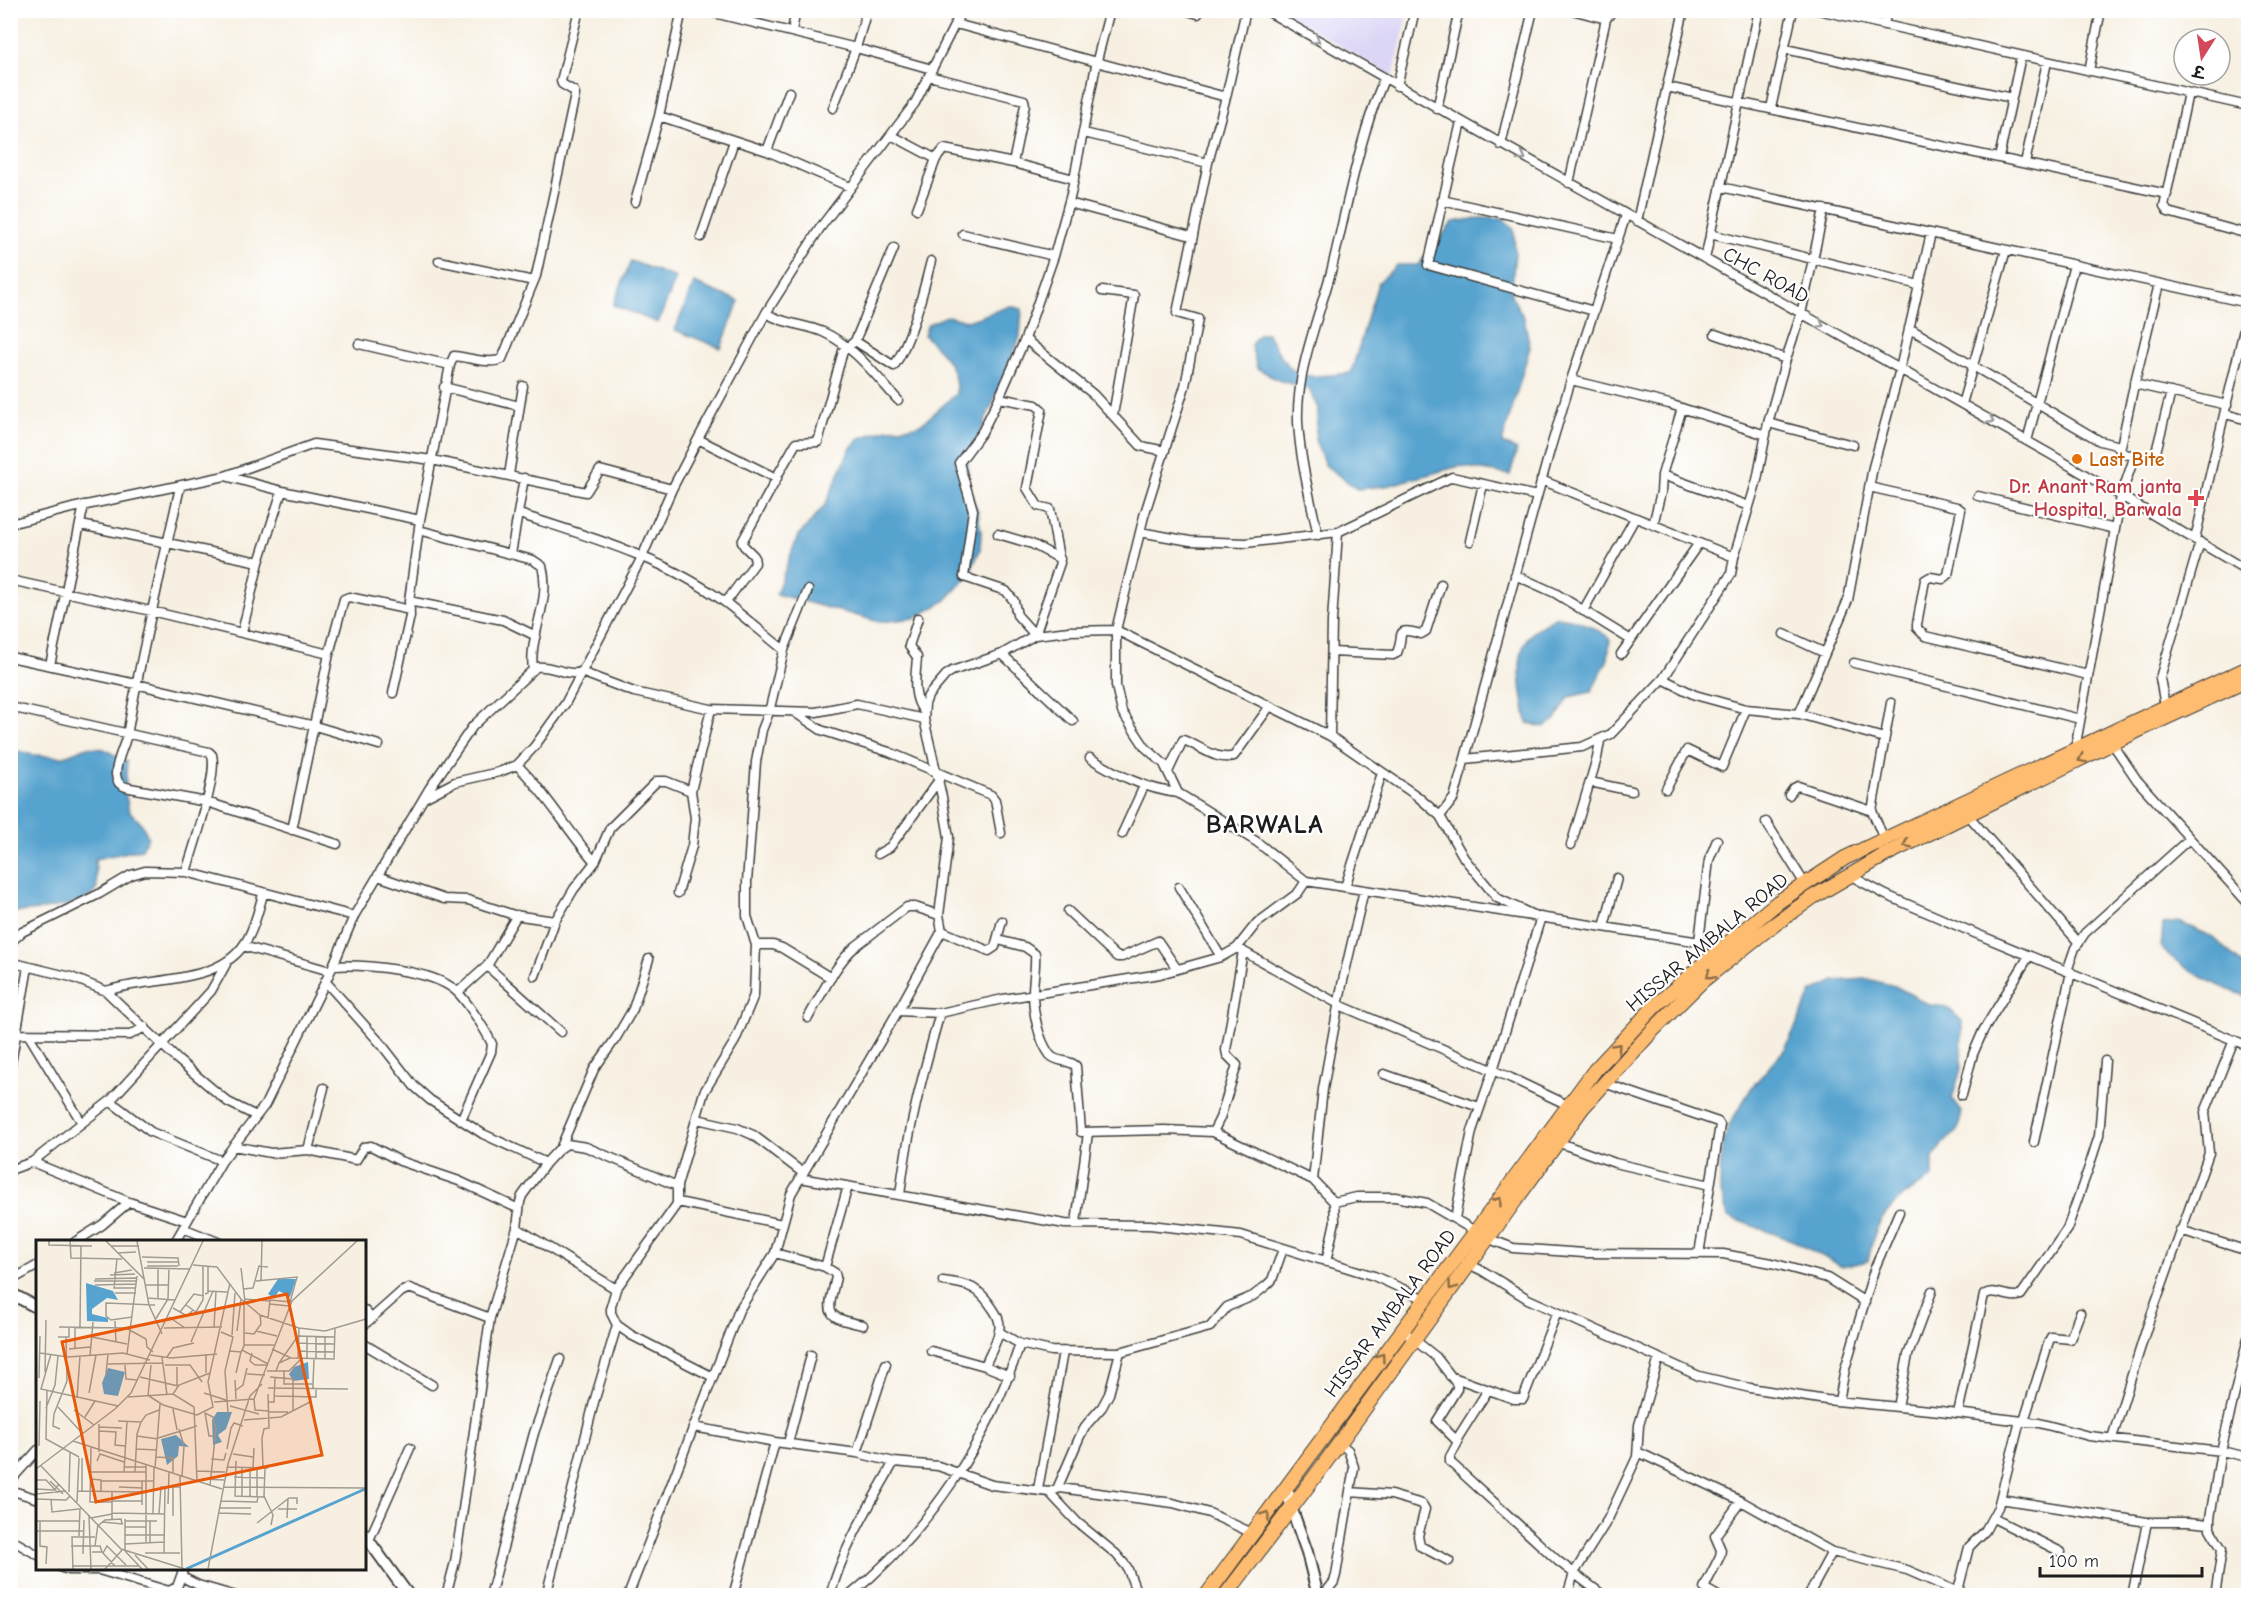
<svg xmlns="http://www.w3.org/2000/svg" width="2259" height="1606" font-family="'Comic Neue','Playpen Sans Deva',sans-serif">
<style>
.built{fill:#dcd5f6}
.water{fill:#57a3cf;stroke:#3a6076;stroke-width:1.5}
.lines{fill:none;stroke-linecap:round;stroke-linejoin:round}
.minor-casing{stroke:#3d3c3a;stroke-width:11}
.tertiary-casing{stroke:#3d3c3a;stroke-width:14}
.primary-casing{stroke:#3d3c3a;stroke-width:16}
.minor{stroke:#fff;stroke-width:8}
.tertiary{stroke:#fff;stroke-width:10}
.primary{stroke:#fdbc6f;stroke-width:14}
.oneway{stroke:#999}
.oneway2{stroke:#8c6c46}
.food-dot{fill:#e8710a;stroke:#fff;stroke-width:2}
.health-dot{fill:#e0444e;stroke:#fff;stroke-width:2}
.labels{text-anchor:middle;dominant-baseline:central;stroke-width:4.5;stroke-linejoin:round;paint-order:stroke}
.street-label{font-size:20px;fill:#1c1c1c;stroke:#fff}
.food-label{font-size:20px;font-weight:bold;fill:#c56008;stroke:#fff;text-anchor:start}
.health-label{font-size:20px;font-weight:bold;fill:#be3a42;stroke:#fff;text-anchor:end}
.district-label{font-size:26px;font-weight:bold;letter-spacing:1.5px;fill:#1c1c1c;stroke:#fff}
.inset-river{fill:none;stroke:#57a3cf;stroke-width:3}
.inset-road{fill:none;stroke:#9f9b93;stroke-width:1.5}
.view{fill:#e8590c;fill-opacity:0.15;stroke:#e8590c;stroke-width:3}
.inset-edge{fill:none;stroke:#1c1c1c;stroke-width:3}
</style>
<rect width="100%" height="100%" fill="#fff"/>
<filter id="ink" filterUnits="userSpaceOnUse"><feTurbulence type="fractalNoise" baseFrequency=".0167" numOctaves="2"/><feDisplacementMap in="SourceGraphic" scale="12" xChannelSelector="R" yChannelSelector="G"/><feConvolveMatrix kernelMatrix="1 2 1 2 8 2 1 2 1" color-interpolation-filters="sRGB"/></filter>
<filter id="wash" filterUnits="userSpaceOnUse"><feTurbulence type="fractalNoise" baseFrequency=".008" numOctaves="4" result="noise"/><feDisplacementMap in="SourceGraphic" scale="24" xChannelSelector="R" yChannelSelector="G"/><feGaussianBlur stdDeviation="1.35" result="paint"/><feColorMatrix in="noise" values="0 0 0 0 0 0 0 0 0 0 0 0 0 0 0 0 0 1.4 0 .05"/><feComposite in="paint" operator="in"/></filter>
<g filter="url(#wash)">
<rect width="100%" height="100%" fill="#f7f0e2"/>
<path class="built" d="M1282,11H1409L1393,77Z"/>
<path class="water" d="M1480,218L1504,219L1514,230L1515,254L1511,295L1524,318L1530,347L1502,443L1517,450L1510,475L1460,466L1386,486L1357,489L1325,465L1315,440L1318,409L1309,389L1278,380L1257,368L1251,345L1259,334L1267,333C1275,345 1285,368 1299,374C1311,379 1338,374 1351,373L1378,283L1397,265H1418L1453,222Z
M631,261L676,278L658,323L613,305Z
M694,283L739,301L721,348L675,330Z
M1010,306L1022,309L1020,337L968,462V486L978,512L981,533L980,550L969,575L945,601L915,618L880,622L776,594L797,538L825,505L850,449L860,438L888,429L916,426L924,422L956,394C957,364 943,355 924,335L928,324L947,316L968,321Z
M1556,617C1580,619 1590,625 1610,638L1608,659L1591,692L1569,697L1556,719L1544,727L1527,723C1523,698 1511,652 1532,633C1539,627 1548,622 1556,617Z
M87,747L104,749L127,762L125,792L129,811L142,824L148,837L142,849L95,859L97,888C95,891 93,894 91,896C80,905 25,913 11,912L10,749L34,755L62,757Z
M2179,922L2213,937L2248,970V997C2216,986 2186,972 2161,948L2163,924Z
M1867,979L1895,986L1930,1005L1947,1007L1962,1021L1961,1069L1952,1099L1962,1112L1957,1132L1943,1143L1933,1158V1178C1911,1189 1892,1202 1879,1224C1873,1234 1871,1249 1868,1261L1842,1267L1794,1241L1728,1217L1720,1189L1721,1154L1728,1127L1752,1087L1785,1049L1812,992L1835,981Z"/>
</g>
<g filter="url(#ink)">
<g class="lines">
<g class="minor-casing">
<path id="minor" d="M702,10L856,48L932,69
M1185,10L1198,14
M1246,10L1226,97L1208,163L1177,313L1198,319L1185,386L1144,516L1116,630V686L1122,712L1145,747L1164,764L1178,793L1257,842L1306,881L1726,946
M1265,10L2050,454L2248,571
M1572,10L1606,19L1613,10
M1818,10L2248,106
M956,24L1226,97
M1884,25L1887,10
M792,31L796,10
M1785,49L2012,98
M2089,71L2101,10
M929,76L1024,100L1025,105L1013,163
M1397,86L1415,10
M1667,87L2167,194
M2188,93L2164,206L2168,212L2248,234
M833,108L856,48L867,10
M1771,108L1793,10
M1437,109L1459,10
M659,116L767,151L850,187
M1461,122L1428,265L1594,311
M1084,133L1208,163
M891,135L936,159
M1501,145L1533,10
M767,151L789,92
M1999,158L2021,56
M2025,163L2047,62
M1569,183L1606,19
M1721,187L2248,303
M1442,200L1618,239
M635,202L659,116L682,10
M1069,203L1191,236
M917,209L936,159L944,149L1013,163L1074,179
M1637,221L1684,10
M963,234L1054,256
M1710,234L1919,285
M701,237L734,141
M1705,259L1759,10
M439,261L534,281
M1102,291L1134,295L1113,415
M766,313C783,324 804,324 823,332C854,346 875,375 898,400
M1909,328L2100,441L2116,445L2124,454L2152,458L2155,456L2171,392
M1715,334L1786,359
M1025,339L1093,394L1141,446L1165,451
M855,341L894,366C912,339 923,292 931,261
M359,344L450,365
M1571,380L1669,404L1766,435
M2134,384L2227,405
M444,387L519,406
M999,398L1036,405L1042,410L1027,488L1038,506L1050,509L1060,563L1035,635L1017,615L1014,601L1006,591L964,577L973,510L959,463L982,432L999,398L1025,339L1054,256L1071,194L1097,60L1110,10
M1962,404L2006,250
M2225,414L2248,420
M1768,423L1853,445
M698,439L776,478L796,443L818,442L843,351L855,341L894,248
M2027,441L2074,265
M2120,451L2132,394L2159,284
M509,475L523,386
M1662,475L1749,506
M225,476L282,491L420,520
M1541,480L1734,557
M180,487C162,568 142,648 128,730C126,744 116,759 116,774C117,784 121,786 130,788L207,802L337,844
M1869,487L1957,507L1961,510L1948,575L1943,579L1930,577L1925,580L1917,624V628L1925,636L2088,675
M1978,496L2115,529
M519,514C590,537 665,558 726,603C746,618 765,635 784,650
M10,524L72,508L225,476L314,444L432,460L586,492L600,470L672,489
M81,525L259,562
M1653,525L1661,492L1662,475L1682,408
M419,530L533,560L542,566C552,601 528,636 533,670
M1140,532L1190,541L1246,543L1338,532L1452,477L1537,496
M998,534L1032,544L1060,559
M1318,535C1310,498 1300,460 1298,422C1296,371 1318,320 1331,272C1347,207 1358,141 1384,79
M2195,539L2248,312
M1470,541L1483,484
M511,554L524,478
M1515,575L1555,593L1631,640
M10,580L151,611L329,654
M409,601L503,620L536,636
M726,602L755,563L754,556L744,546L742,542L777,478
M1583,611L1635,518
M918,618L909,646L917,657C916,675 911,696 924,712
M242,632L259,562L282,491
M1784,634L1825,653
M1332,652L1393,655L1397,653C1405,635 1393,626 1421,634L1426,631L1441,584
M1002,654L1073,721
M1621,654L1699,543
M10,657L136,684L315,726L379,745
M1854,663L2080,719
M50,665L84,505
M1663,679L1695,695L1746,709L1799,714L1884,738
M393,693L410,616L409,601L420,520L450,365L454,356C468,357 489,365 502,359L536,276L575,95L574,91L562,84L561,81L579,10
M2165,706L2160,678L2200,542
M10,707L209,752L212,755C218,776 193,849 186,872
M794,712L821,730L889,752L991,795L995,800L1001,833
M1799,714L1848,600L1873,467L1900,369L1931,233
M1330,736L1332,621L1338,532
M2112,743L2137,780L2248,903
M2075,749L2121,496L2135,455
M1090,758C1118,775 1145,789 1178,793
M1465,759L1582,747L1611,734L1663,679L1731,574L1734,557L1757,480L1768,423L1786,359L1801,314L1824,209
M517,765C547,794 567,830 595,862
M1168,772L1183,740C1199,745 1217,762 1234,756L1270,706
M1590,782L1632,791
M1666,789L1687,750L1722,767L1746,709
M1789,795L1794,788L1798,786L1872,811
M424,798L455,782L499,772L517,765L534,747L565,704L642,557L672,489L698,439L766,313L820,228L915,103L962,10
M1968,815L2079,943
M1440,816L1454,798L1550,450L1571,380L1626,215
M1766,822L1805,884
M292,830L329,654L344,599L349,597L410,610
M1122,834L1144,786
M1884,839L1872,811L1891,703
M1571,845L1597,758L1600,741
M878,854L890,847L939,780
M378,876L444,899L468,900L514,915L555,921
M1851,876L1886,895L1972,932L2248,1046
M1179,887L1221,957
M1345,887L1382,773
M678,893L692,846L695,818L691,791L711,709
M1068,911L1117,957H1122L1158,941L1177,969
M1604,927L1617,878
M942,931L989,951L995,947L1002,921
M998,940L1025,947L1035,954C1036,967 1033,980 1033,992C1033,1012 1038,1039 1050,1055C1057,1063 1069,1059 1076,1066L1081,1132L1164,1130L1213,1132L1313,1180
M1699,941L1709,860L1717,840
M10,943L22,932L99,894L131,875L145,871L186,872L354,916
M756,945H773L782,948L831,978
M243,946L330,971
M1237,948L1344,1007L1511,1078L1572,1107
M10,962L71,977L106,991L178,1060L228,1102L256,1116
M333,966C363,964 432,970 455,990C466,999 486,1031 492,1044L491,1052L461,1120
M487,966L561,1032
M2067,971L2075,948L2085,933L2189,839
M535,976L555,921L574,889L595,862L610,828L657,781H666L691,791
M325,981L382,1045L414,1086L430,1100L483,1134L546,1163
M106,991C152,976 223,986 248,938C255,925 259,909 263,894
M458,992L487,966L517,915
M898,1011L940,1013L1003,999L1160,974L1221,957L1237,948L1256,924L1298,893L1306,881
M808,1018C822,994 835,964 856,946L907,907H915L939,915
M18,1034L130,1035L145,1027
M28,1034L82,1123
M10,1069L28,967
M1384,1074L1479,1107
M1604,1083L1718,1122L1720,1125L1699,1254
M1962,1095L1973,1054L1983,1031L2029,956
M110,1101L151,1132L222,1161
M697,1119L737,1128L753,1135L803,1173
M1213,1132L1220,1118L1237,1065L1227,1055L1226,1050L1243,951
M1557,1142L1615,1163L1710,1185
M2034,1142L2071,972
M233,1146L271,1153L308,1150L356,1160L364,1147L371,1146L400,1161L459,1181L519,1209
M561,1147L594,1069L616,1038L633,1009L649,959
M308,1150L324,1088
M32,1162L129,1202L187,1221
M10,1170L32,1162L110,1101L211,991L226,964
M800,1178L1065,1224L1150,1225L1241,1235L1374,1276L1427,1300
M900,1195C907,1132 923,1073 940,1013
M678,1202L782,1224
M1334,1202L1357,1197H1395L1427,1203L1487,1238L1513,1248L1584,1253L1723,1254L1772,1263L1827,1278L1865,1302
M1455,1218L1472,1131L1493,1070L1541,917
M1076,1223L1088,1133
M183,1228L218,1242
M517,1228L616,1289
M2180,1230L2248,1251
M75,1242L102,1225L129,1202
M175,1242L222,1161L265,1105L333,966L354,916L429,789L473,726L536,667C551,664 567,677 581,672L634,692L711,709L816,712L857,704L924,719
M775,1253L825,1267L835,1273L836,1277C828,1313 822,1317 863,1325
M1326,1262L1335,1221L1334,1202L1313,1180L1323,1089L1342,985L1364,890
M1466,1263L1483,1271L1528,1299L1699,1376L1750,1388L1826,1400L1940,1411L2039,1423L2089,1436L2221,1451L2248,1457
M825,1267L848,1186
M10,1281L38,1265
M943,1281C969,1284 979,1287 993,1309C998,1316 1001,1323 999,1331C997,1343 989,1355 985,1366
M364,1310L372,1319
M364,1325L401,1292L409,1288L490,1318
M1402,1330L1436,1357L1457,1384V1389L1437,1421L1458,1442L1450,1457V1462L1558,1561L1604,1596
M999,1332L1020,1344L1051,1351L1120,1352L1210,1327L1227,1307L1253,1296L1267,1285L1272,1280L1283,1249
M364,1344L432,1385
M931,1351L985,1366L1010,1376
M1450,1376L1514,1399H1523L1557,1312
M713,1377L631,1335L617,1325L611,1313V1306L616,1289L677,1204V1186L704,1092L735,1041L754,995L756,945L747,916V882L756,762L762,730L769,712L784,650L808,590
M1839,1401L1845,1369L1874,1270L1899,1212
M1898,1407L1908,1355L1932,1291
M1958,1413L1984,1295C1995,1287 2008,1300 2021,1295L2067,1229L2089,1167L2099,1136L2105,1061
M2024,1421L2049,1341L2051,1337L2070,1339L2080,1313
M694,1427L775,1442L857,1453L894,1462L938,1466L992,1485L1049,1492L1060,1488L1173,1503L1209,1513L1252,1533
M2112,1438L2148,1324L2209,1153L2205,1112L2234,1040
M1457,1439L1488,1390
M788,1443L811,1355
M1638,1452L1741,1501L1832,1552L1907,1570L1958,1592
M857,1453L886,1364
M10,1481L38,1450
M1038,1489L1063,1352
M1057,1489L1080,1436L1087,1424L1102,1407L1109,1394L1120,1352
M10,1490L38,1499
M1049,1492L1077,1522L1116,1554L1127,1567L1136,1591L1141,1596
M1350,1492L1391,1495L1422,1504L1425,1509L1418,1536L1420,1546L1449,1561
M2000,1499L2147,1522H2188L2209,1524
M1993,1518L2061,1552
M10,1539L38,1555
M369,1540L410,1448
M62,1568L69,1570H99L169,1591L177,1587L184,1568
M182,1577L198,1585L236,1596
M1957,1595L1969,1547L1985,1531L1998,1507L2020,1421
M446,1596L455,1562L462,1516L490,1318L517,1228L520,1202L522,1196L546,1163L558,1150L567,1144L586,1147L677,1186
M490,1596L534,1433L560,1359
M546,1596L594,1402L617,1325
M628,1596L739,1310L775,1253L791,1194L898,1011L942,931L939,915L949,837L942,797L924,719L925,704L928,696L946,675L952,671L1002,654L1035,635L1069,631L1116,630L1330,736L1417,796L1440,816L1464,858L1497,898L1533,915
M733,1596L775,1442
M830,1596C843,1547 870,1505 894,1462
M849,1596C929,1531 988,1441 1020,1344
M1323,1596L1334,1582L1336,1575L1354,1467L1348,1450L1339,1443
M1567,1596L1574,1573L1608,1519L1637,1457L1639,1425L1659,1358
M1718,1596L1704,1588L1720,1556L1721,1550L1715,1536L1741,1501
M1808,1596L1832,1552
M2132,1596L2147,1522
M2215,1596L2222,1549L2210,1529V1518L2221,1451L2248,1338"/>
</g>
<g class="tertiary-casing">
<path id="tertiary" d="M10,1293L38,1308
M1287,1486L1291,1507L1307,1552L1318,1596
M364,1534L409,1596"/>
</g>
<g class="primary-casing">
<path id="primary" d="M1206,1596L1595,1070L1655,1006L1709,959L1778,902L1845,858L2248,668
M1225,1596L1322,1467L1583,1107L1653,1030L1701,982L1764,932L1813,897L1885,855L2137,731L2248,680"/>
</g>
<use href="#minor" class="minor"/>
<use href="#tertiary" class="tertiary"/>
<use href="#primary" class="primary"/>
</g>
<defs><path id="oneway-chevron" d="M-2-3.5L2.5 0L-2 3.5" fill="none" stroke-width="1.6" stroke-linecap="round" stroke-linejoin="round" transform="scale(1.5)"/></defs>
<g class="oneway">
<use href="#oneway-chevron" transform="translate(1316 40) rotate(30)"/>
<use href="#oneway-chevron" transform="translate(1522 157) rotate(29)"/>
<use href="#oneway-chevron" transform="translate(1820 324) rotate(29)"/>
<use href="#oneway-chevron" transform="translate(1990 420) rotate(29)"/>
</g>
<g class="oneway2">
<use href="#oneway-chevron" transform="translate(2082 759) rotate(154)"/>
<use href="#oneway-chevron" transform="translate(1907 844) rotate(154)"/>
<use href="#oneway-chevron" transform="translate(1710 975) rotate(142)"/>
<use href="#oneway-chevron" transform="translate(1617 1047) rotate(-47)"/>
<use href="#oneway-chevron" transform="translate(1498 1201) rotate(-53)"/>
<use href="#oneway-chevron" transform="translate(1452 1286) rotate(126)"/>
<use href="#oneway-chevron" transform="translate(1381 1357) rotate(-54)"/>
<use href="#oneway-chevron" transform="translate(1266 1515) rotate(-54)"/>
</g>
</g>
<circle class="food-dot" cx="2077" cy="459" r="6"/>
<path class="health-dot" d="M2193 489h6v6h6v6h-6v6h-6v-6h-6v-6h6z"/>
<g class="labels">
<g class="street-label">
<text transform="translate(1766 275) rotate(29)">CHC ROAD</text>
<text transform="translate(1707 942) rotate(-40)">HISSAR AMBALA ROAD</text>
<text transform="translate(1390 1313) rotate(-53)">HISSAR AMBALA ROAD</text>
</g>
<g class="food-label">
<text x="2089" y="459">Last Bite</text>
</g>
<g class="health-label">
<text x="2182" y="486">Dr. Anant Ram janta<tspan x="2182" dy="23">Hospital, Barwala</tspan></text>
</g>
<g class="district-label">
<text x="1265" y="825">BARWALA</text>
</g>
</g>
<g transform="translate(36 1240)">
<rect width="330" height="330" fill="#f7f0e2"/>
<path d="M242,39H260L254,57L243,51L238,58L232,54ZM50,43L77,51L82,60L71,58L56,69V74L72,78V82L51,81ZM272,122L273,139L257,141L253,134L258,127ZM72,128L89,132L82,156L68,154L66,143ZM181,172H196L190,189L182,195L186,202L177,205L176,180ZM140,195L153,207L143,206L142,216L131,225L125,199Z" fill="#57a3cf"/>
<path class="inset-river" d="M150,329L329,249"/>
<path class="inset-road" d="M13,1V5L56,6M34,1L35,18L86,19M70,1L109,40M101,1L113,65L126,94M75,6H103M81,13L100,12M106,17L142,18L143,26M81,19L78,48H100M111,22H143M157,25L181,27L205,59L224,75L263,88L289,91L330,79M111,26H142M108,28L154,29M205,28L209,62M78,33L96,30M74,35L99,34M59,39L100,38M58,41H100M220,41L261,37L254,62M225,41L226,1M59,45L100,44M110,45H133M207,49L217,48L223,26L232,27M172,51L191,52M79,53H100M169,54L172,53V26M111,58L139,60M122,58V28M132,59L133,28M209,59L234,61M234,64L253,66M150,65L160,72L167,60V26M137,68L151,76L157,70M144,72L158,54L168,56M96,77L75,80L70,76V63L119,65M133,77L149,88M232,78L234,60L256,62M119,80L132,59M79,81L80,102M23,87L90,88L110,99L111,107L117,112M44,87L45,5M178,87L180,51M128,88L186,87M201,91L205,59M220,91L241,96M185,92L197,97L189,131L192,173M209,93L218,94L225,84L224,75M196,95L199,53M271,96V119M22,97H33V87M56,97L91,104M280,97V119M155,102L177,51M262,103L299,104M208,105H238M39,108V87M33,109L54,107M236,109L255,118L298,119L299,89M206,110L232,124M193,111L205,112L208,106V61M262,111L299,112M4,113L32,117L87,113L114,120M216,113L214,121L219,125H232M15,114L5,149L82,166M91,114L101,36M114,115L135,118L181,114M54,116L57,82M126,117L131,155M131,117L137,108L158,103M262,119L263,88M289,119V97M243,123L262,96L299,97M72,124L127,123M89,125L90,139L102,140M129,125H154L166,142M141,127V146M231,131H253L265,119M240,131L243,123L254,118M248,131V144H277V149M9,132L10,80M170,133V114M200,133L205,112M70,134L72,114M211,134L229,135M104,137L142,146M234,137L257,139V170M3,138L4,96M199,140L200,159M277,144L278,119M232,148L312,149M200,150L207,145L211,128M11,151L10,199L43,217M53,153L60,115M168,153L190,160M137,154L143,145L174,133M112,156L115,125M113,156L127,165L161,175L177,167L172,142L194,43M239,156L280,157V149M92,157L137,154L158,167L161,241M41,158L44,116M218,159L219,170L233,171M178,162L218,159L256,61L321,1M232,162H238L239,138M194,166L223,174M22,167L47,194M10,168L19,145L22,116M137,169L141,190M38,170L58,185M233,172H252M49,177L59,161M208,180L245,177L274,162L275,157M82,181L105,182M63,184V212M63,187L86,188M24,189L17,186L18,174L31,141L30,97M143,189L148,206L146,236M63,191L80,192L79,205L89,206M101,196L122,199M122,198L161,186M37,201L186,249M3,206L4,161M55,207L54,262H76M100,209L121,210M191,209L195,188L198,183L207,186M197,214L217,217M120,217L137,218V233M175,219L188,220L190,213M61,221L64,214L88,222M200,221L199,256L229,257M5,226L85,309L149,329M88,227H110M191,227L232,228M119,228L124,164M206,228V256M217,228L218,208M227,228L226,198L228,189L233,188L232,154M229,228L228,256L237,275L235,285M0,229L79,169L95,153L167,1M161,231L189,232M55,232H110M88,232L91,181M99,232L101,194L105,182L110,175L123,170M144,236L146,328M198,237L229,238M54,239L65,240V251M166,239L188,240M0,240H10L22,253M14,241L27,254M65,241H117M174,245L180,189L177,177L169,173L173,196H177M83,247L106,248M187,247L330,248M0,249L18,250L23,244M41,251L106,252M33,252L34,213M46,252V218M76,252V279M0,254L30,251M214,257V228M221,257V228M0,259L30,260L34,256M15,260L16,272L43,269M76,261H106M185,261L221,262L222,257M41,262L43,218M132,264L133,232M106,265V241M183,268H215M242,269H261M76,273L129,274M117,273L118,227M183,273L215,274M123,274L125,247H144M53,276L55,329M137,276V247M55,278L76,274M251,278L252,259M89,279V311M0,281H44M4,281V306L11,307L10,324M89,281H121M114,281V302M66,282L87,284M221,283L253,258H261V264M63,285L69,280L85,279L86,284M89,287H110M0,291H48M89,295H128M43,296L44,268M110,302V225M89,304L128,302M35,306H64L66,312M59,306L62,284M89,311L106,329M56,312H66L79,326M67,313L71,306L90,325M109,313H144M128,313L129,247M47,314L48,280M99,315L112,329M36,326H103M37,329L36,297H59M69,329L87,309M172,329L192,224L214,156L226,144"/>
<path class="view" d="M251,54L286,215L60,262L26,102Z"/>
<rect width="330" height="330" class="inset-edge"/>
</g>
<rect width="2259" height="1606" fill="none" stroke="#fff" stroke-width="36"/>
<g transform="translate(2202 57) rotate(192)"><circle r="28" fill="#ffffff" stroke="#a4a4a4" stroke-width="1.5"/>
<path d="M0-4.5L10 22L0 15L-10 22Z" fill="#d1495b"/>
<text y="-9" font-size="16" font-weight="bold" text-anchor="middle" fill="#1c1c1c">उ</text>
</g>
<path d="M2040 1567v9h162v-9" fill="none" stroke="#1c1c1c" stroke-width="3"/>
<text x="2049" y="1567" font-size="18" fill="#1c1c1c" stroke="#ffffff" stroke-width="4.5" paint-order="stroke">100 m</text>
</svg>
